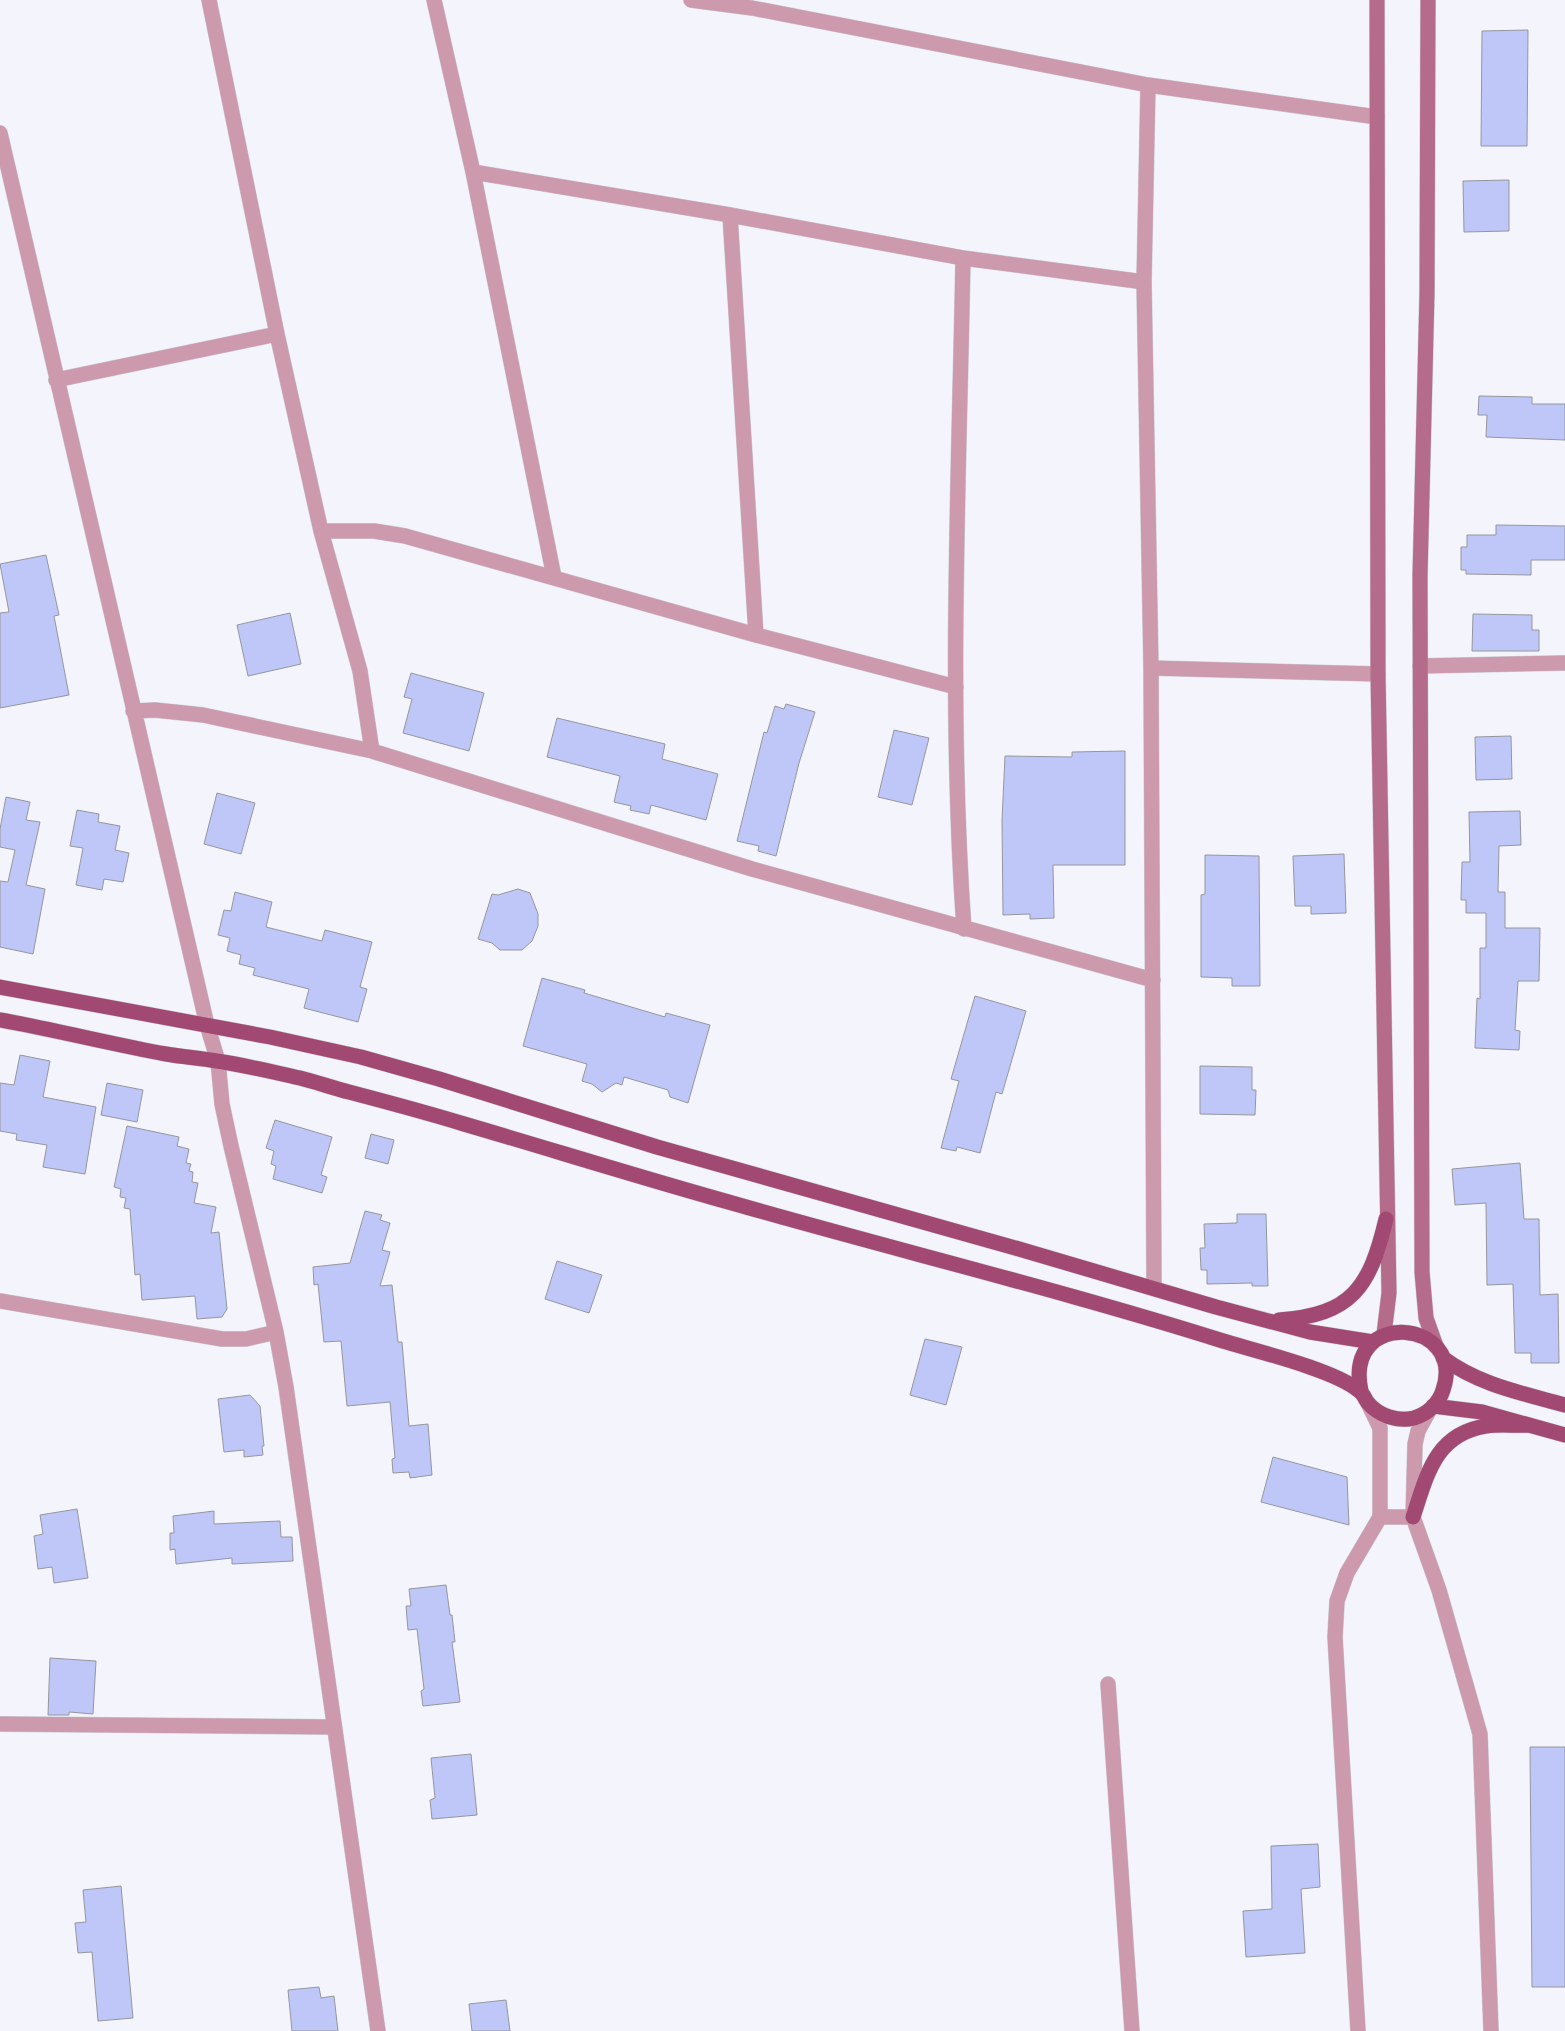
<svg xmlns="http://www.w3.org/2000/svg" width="1565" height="2031" font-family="Jost,sans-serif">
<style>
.building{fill:#bfc7f9;stroke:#95969d}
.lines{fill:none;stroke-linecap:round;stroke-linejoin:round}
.street-casing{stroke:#cfd0d7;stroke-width:16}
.secondary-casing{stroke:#cfd0d7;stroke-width:16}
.primary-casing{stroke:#cfd0d7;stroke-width:16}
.street{stroke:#cc99ad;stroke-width:15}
.secondary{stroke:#b56c8b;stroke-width:15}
.primary{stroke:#a14972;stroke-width:15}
</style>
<rect width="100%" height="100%" fill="#f4f5fc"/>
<path class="building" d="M1528,30L1527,146H1481L1482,31Z
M1509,180V231L1464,232L1463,181Z
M1479,396L1532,397V404H1565V440L1486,437L1487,415H1478Z
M1496,525L1565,526V560H1531V575L1466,574V570H1461V547H1467V535H1496Z
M46,555L59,615L54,616L69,695L0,708V613L9,612L0,564Z
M290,613L301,664L248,676L237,625Z
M1473,614L1532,615V630H1539V651H1472Z
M411,673L484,693L469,751L403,733L412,699L404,697Z
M786,704L815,712L799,763L776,856L758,851L759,846L737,841L764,732L767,733L775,706L784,709Z
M557,718L665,744L662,759L718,774L706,820L651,805L649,814L630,810L631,806L614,802L620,776L547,757Z
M894,730L929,738L912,805L878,797Z
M1511,736L1512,779L1476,780L1475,737Z
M1125,751V865H1053L1054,918L1030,919V914L1003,915L1002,820L1005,756L1072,757V752Z
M217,793L255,803L241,854L204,844Z
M6,797L30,802L26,820L40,822L26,885L45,889L33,954L0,947V881L8,882L15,850L0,847V829Z
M77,810L99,814L98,822L120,826L115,850L129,853L123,882L104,879L102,890L76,885L83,848L70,846Z
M1520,811L1521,845L1499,846L1498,892H1505V928H1540L1539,981H1518L1515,1030L1520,1031L1519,1050L1475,1048L1477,998L1480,999V948H1486V913H1466V900H1461L1462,862H1470L1469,812Z
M1344,854L1346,913L1311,914V906H1295L1293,856Z
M1205,855L1259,856L1260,986H1232V978L1201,977V895L1205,894Z
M518,889L530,893L538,914V926L532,941L522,950H500L492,943L478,939L492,894L498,895Z
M235,892L272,902L266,927L322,941L325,930L372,942L360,987L367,989L358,1022L304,1008L309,989L253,975L255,968L239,964L241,955L227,951L230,938L218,935L224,910L231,911Z
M542,978L585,990L584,993L665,1017L666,1013L710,1025L688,1103L670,1097L668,1090L624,1077L622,1085L616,1083L602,1092L592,1084L582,1081L587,1064L523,1046Z
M975,996L1026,1011L1002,1094L996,1092L980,1153L957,1147L956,1151L941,1148L959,1081L951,1079Z
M20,1055L50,1061L43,1097L96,1107L85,1174L43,1167L47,1145L16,1140L17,1134L0,1131V1083L14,1085Z
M1200,1066L1252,1067V1090H1256L1255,1115L1200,1114Z
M107,1083L143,1090L137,1122L101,1115Z
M275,1120L332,1137L321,1175L327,1177L322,1193L273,1179L276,1166L271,1164L274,1151L266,1148Z
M127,1126L179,1137L177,1146L189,1149L186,1163L191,1164L189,1171L193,1172L192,1182L198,1183L194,1203L216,1207L211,1233L219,1232L227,1309L222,1317L197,1319L195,1296L142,1300L140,1274L135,1275L130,1209L124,1208L126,1198L120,1197L121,1189L114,1187Z
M371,1134L394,1140L388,1164L365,1158Z
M1520,1163L1524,1219H1539L1540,1295L1558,1294L1559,1363H1531V1353H1515L1513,1284L1487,1285L1486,1203L1455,1205L1452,1169Z
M365,1211L382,1215L380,1220L390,1223L382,1250L390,1252L380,1286L392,1285L398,1342H402L409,1426L428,1424L432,1475L410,1478L409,1472L393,1473L392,1459L395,1458L390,1402L347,1406L341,1341L324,1342L318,1284L314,1285L313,1267L350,1263Z
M1237,1214H1266L1268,1286H1252V1283L1207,1284V1270H1201L1200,1248H1205L1204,1224L1237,1223Z
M557,1261L602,1275L589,1313L545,1299Z
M925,1339L962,1347L946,1405L910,1395Z
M250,1395L260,1406L264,1446H262L263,1455L244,1457V1450L224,1452L218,1399Z
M1273,1457L1347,1477L1349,1525L1261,1502Z
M77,1509L88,1578L54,1583L52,1567L38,1569L34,1536L43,1534L40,1515Z
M214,1511V1524L280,1521L281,1537H292L293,1561L232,1564V1558L176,1564L175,1549L170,1550V1533H174L173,1516Z
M446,1585L450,1615H452L455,1642H452L460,1702L423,1706L421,1691L424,1689L417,1629L408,1630L406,1606H411L409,1589Z
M50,1658L96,1661L93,1714L69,1712V1715H48Z
M1530,1747H1565V1987H1532Z
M471,1754L477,1815L432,1819L430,1800L435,1798L431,1758Z
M1318,1844L1320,1887L1301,1889L1305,1953L1246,1957L1243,1911L1272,1909L1271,1846Z
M121,1886L133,2018L98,2021L92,1952L78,1953L75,1923L86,1922L83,1890Z
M319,1987L321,1998L334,1996L338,2031H292L288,1990Z
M506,2000L510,2031H472L469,2004Z"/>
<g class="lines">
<g class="street-casing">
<path id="street" d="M209,0L277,334L321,531L360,671L372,751
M434,0L473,172L554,577
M691,0L752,8L1148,85L1377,117
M1148,85L1144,282L1151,668L1154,1288
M0,133L207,1025L218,1061L222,1104L231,1146L276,1332L286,1387L378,2031
M473,172L730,215L963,258L1144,282
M730,215L756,635
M963,258C959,481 948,706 964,929
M56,380L277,334
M321,531H374L405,536L756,635L956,687
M1420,666L1565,663
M1151,668L1378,674
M133,711L155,710L203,715L372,751L752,869L1153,980
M0,1301L222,1339H246L276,1332
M1429,1411L1418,1431L1415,1444L1413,1517L1439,1590L1480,1734L1491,2031
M1380,1517H1413
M1108,1684L1132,2031
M0,1724L333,1727
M1358,2031L1335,1637L1337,1601L1347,1573L1380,1517V1428L1368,1403"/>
</g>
<g class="secondary-casing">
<path id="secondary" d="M1377,0L1378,674L1389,1293L1384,1334
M1428,0L1427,293L1420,576L1422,1272L1426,1318L1436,1346"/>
</g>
<g class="primary-casing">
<path id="primary" d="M0,987L270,1037L361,1057L439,1079L657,1147L1019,1249L1216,1307L1310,1332L1373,1342
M0,1020C56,1030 111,1044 166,1054C183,1057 200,1058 217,1061C244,1065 273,1072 300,1078C316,1082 333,1088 349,1092C387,1102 425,1112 464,1124C553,1150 642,1178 732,1203C896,1250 1061,1290 1223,1341C1256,1351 1334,1370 1358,1390C1365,1395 1363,1396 1368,1403C1379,1416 1398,1422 1414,1418C1428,1414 1439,1403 1443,1390C1467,1319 1343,1307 1361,1391
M1279,1320C1352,1315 1370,1287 1386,1219
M1443,1358C1479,1385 1522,1393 1565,1405
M1433,1406L1482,1412L1565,1435
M1413,1517C1427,1475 1435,1434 1486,1426C1500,1424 1515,1426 1529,1425"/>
</g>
<use href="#street" class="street"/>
<use href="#secondary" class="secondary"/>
<use href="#primary" class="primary"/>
</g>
</svg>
